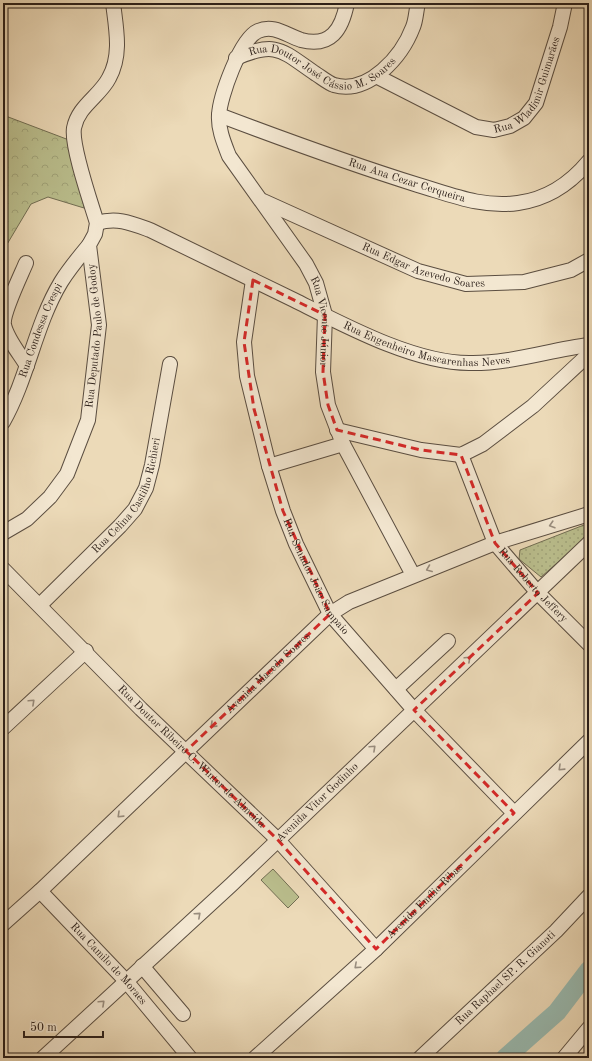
<svg xmlns="http://www.w3.org/2000/svg" width="592" height="1061" font-family="'Old Standard TT',serif">
<style>
.grass{fill:#babe8d;stroke:#726e53}
.forest{fill:url(#forest-crowns);stroke:#726e53}
.park{fill:url(#park-dots);stroke:#726e53}
.lines{fill:none;stroke-linecap:round;stroke-linejoin:round}
.river{stroke:#99bab0;stroke-width:19}
.minor-casing{stroke:#5b4e41;stroke-width:16}
.minor{stroke:#f3e7d1;stroke-width:14}
.oneway{stroke:#998d7e}
.marked{fill:none;stroke:#d62828;stroke-width:3;stroke-dasharray:8 5;stroke-linejoin:round}
.labels{text-anchor:middle;dominant-baseline:central;stroke-width:3;stroke-linejoin:round;paint-order:stroke}
.street-label{font-size:11px;fill:#2b1f19;stroke:#f3e7d1}
</style>
<defs>
<pattern id="forest-crowns" width="20" height="18" patternUnits="userSpaceOnUse"><rect width="20" height="18" fill="#babe8d"/><path d="M2 6a3 3 0 1 1 6 0M12 15a3 3 0 1 1 6 0" fill="none" stroke="#a0a379"/></pattern>
<pattern id="park-dots" width="8" height="8" patternUnits="userSpaceOnUse"><rect width="8" height="8" fill="#babe8d"/><path d="M2 2h.1M6 6h.1" fill="none" stroke="#a0a379" stroke-width="1.8" stroke-linecap="round"/></pattern>
</defs>
<rect width="100%" height="100%" fill="#ecdab8"/>
<filter id="stains"><feTurbulence type="fractalNoise" baseFrequency=".005" numOctaves="4"/><feColorMatrix values="0 0 0 0 .2 0 0 0 0 .09 0 0 0 0 .02 0 0 0 .5 -.17"/></filter>
<radialGradient id="worn" r=".72"><stop offset=".6" stop-color="#630" stop-opacity="0"/><stop offset="1" stop-color="#630" stop-opacity=".3"/></radialGradient>
<path class="grass" d="M273,869L299,897L288,908L261,880Z"/>
<path class="forest" d="M3,115L69,140L84,190V208L48,197L31,204L3,251Z"/>
<path class="park" d="M589,523V535L541,577L519,559L520,550Z"/>
<g class="lines">
<path class="river" d="M505,1058L557,1012L589,970"/>
<g class="minor-casing">
<g id="minor">
<path id="s1" d="M347,3C342,29 331,48 301,40C286,35 274,24 258,31C240,39 220,97 219,115C218,129 224,143 229,156L306,264L316,283L325,315L323,372L328,405L343,444L413,575"/>
<path id="s2" d="M236,58C277,40 282,51 316,74C321,77 328,83 334,85C369,95 402,56 413,27C416,20 416,11 418,3"/>
<path id="s3" d="M376,76L476,127L494,130L510,126L524,118L536,103L560,27L565,3"/>
<path id="s4" d="M219,115C285,140 351,164 418,185C452,195 482,208 518,203C548,199 570,184 589,161"/>
<path id="s5" d="M263,201L418,271L466,284L524,282L571,270L589,260"/>
<path id="s6" d="M97,223C117,217 131,223 150,230C198,253 246,277 294,300C344,325 414,363 469,363C510,364 549,350 589,345"/>
<path d="M26,263C21,275 2,314 4,325C7,339 20,354 27,366"/>
<path id="s7" d="M253,280L244,342L247,376L269,466L283,511L296,544L330,614L414,710L514,813"/>
<path id="s8" d="M3,422C28,378 35,325 61,282C69,269 79,257 89,245"/>
<path d="M337,430L421,450L461,455L483,444L533,406L589,354"/>
<path id="s9" d="M461,455L495,543L538,593L589,644"/>
<path d="M269,466L343,444"/>
<path id="s10" d="M3,533L27,519L50,497L67,474L88,420L99,325L89,245L95,234L97,223C91,203 71,146 74,128C78,106 100,96 109,78C122,55 116,28 113,3"/>
<path id="s11" d="M3,569L141,709L277,839L376,949"/>
<path id="s12" d="M40,605L120,526L135,509L146,488L152,465L170,364"/>
<path d="M396,689L448,641"/>
<path d="M3,728L86,651"/>
<path id="s13" d="M40,891L126,981L190,1058"/>
<path id="s14" d="M3,924L40,891L330,614L349,602L495,543L589,514"/>
<path d="M142,966L183,1014"/>
<path id="s15" d="M43,1058L231,885L589,543"/>
<path id="s16" d="M255,1058L376,949L589,741"/>
<path id="s17" d="M420,1058L556,931L589,896"/>
<path d="M564,1058L589,1028"/>
</g>
</g>
<use href="#minor" class="minor"/>
</g>
<defs><path id="oneway-chevron" d="M-2-3.5L2.5 0L-2 3.5" fill="none" stroke-width="1.6" stroke-linecap="round" stroke-linejoin="round"/></defs>
<g class="oneway">
<use href="#oneway-chevron" transform="translate(552 525) rotate(163)"/>
<use href="#oneway-chevron" transform="translate(429 569) rotate(158)"/>
<use href="#oneway-chevron" transform="translate(468 659) rotate(-43)"/>
<use href="#oneway-chevron" transform="translate(32 702) rotate(-43)"/>
<use href="#oneway-chevron" transform="translate(213 725) rotate(136)"/>
<use href="#oneway-chevron" transform="translate(373 748) rotate(-43)"/>
<use href="#oneway-chevron" transform="translate(561 768) rotate(136)"/>
<use href="#oneway-chevron" transform="translate(120 815) rotate(136)"/>
<use href="#oneway-chevron" transform="translate(198 915) rotate(-42)"/>
<use href="#oneway-chevron" transform="translate(357 966) rotate(138)"/>
<use href="#oneway-chevron" transform="translate(102 1003) rotate(-43)"/>
</g>
<path class="marked" d="M253,280L325,315L323,372L328,405L337,430L421,450L461,455L495,543L538,593L414,710L514,813L376,949L277,839L186,751L330,614L283,511L254,409L244,342Z"/>
<g class="labels">
<g class="street-label">
<text stroke="none"><textPath href="#s2" startOffset="96">Rua Doutor José Cássio M. Soares</textPath></text>
<text stroke="none"><textPath href="#s3" startOffset="191">Rua Wladimir Guimarães</textPath></text>
<text stroke="none"><textPath href="#s4" startOffset="199">Rua Ana Cezar Cerqueira</textPath></text>
<text stroke="none"><textPath href="#s5" startOffset="174">Rua Edgar Azevedo Soares</textPath></text>
<text stroke="none"><textPath href="#s1" startOffset="445">Rua Vicente Júnior</textPath></text>
<text stroke="none"><textPath href="#s8" startOffset="99">Rua Condessa Crespi</textPath></text>
<text stroke="none"><textPath href="#s10" startOffset="231">Rua Deputado Paulo de Godoy</textPath></text>
<text stroke="none"><textPath href="#s6" startOffset="357">Rua Engenheiro Mascarenhas Neves</textPath></text>
<text stroke="none"><textPath href="#s12" startOffset="143">Rua Celina Castilho Richieri</textPath></text>
<text stroke="none"><textPath href="#s7" startOffset="310">Rua Senador João Sampaio</textPath></text>
<text stroke="none"><textPath href="#s9" startOffset="151">Rua Roberto Jeffery</textPath></text>
<text stroke="none"><textPath href="#s14" startOffset="365">Avenida Macedo Soares</textPath></text>
<text stroke="none"><textPath href="#s11" startOffset="266">Rua Doutor Ribeiro C. Winter de Almeida</textPath></text>
<text stroke="none"><textPath href="#s15" startOffset="375">Avenida Vitor Godinho</textPath></text>
<text stroke="none"><textPath href="#s16" startOffset="231">Avenida Emílio Ribas</textPath></text>
<text stroke="none"><textPath href="#s13" startOffset="100">Rua Camilo de Moraes</textPath></text>
<text stroke="none"><textPath href="#s17" startOffset="117">Rua Raphael SP. R. Gianoti</textPath></text>
</g>
</g>
<rect width="592" height="1061" fill="none" stroke="#ecdab8" stroke-width="16"/>
<rect x="4" y="4" width="584" height="1053" fill="none" stroke="#2b1f19" stroke-width="2"/>
<rect x="8" y="8" width="576" height="1045" fill="none" stroke="#2b1f19"/>
<path d="M24 1031v6h79v-6" fill="none" stroke="#2b1f19" stroke-width="2"/>
<text x="30" y="1031" font-size="12" fill="#2b1f19" stroke="#f3e7d1" stroke-width="3" paint-order="stroke">50 m</text>
<rect width="100%" height="100%" filter="url(#stains)"/>
<rect width="100%" height="100%" fill="url(#worn)"/>
</svg>
